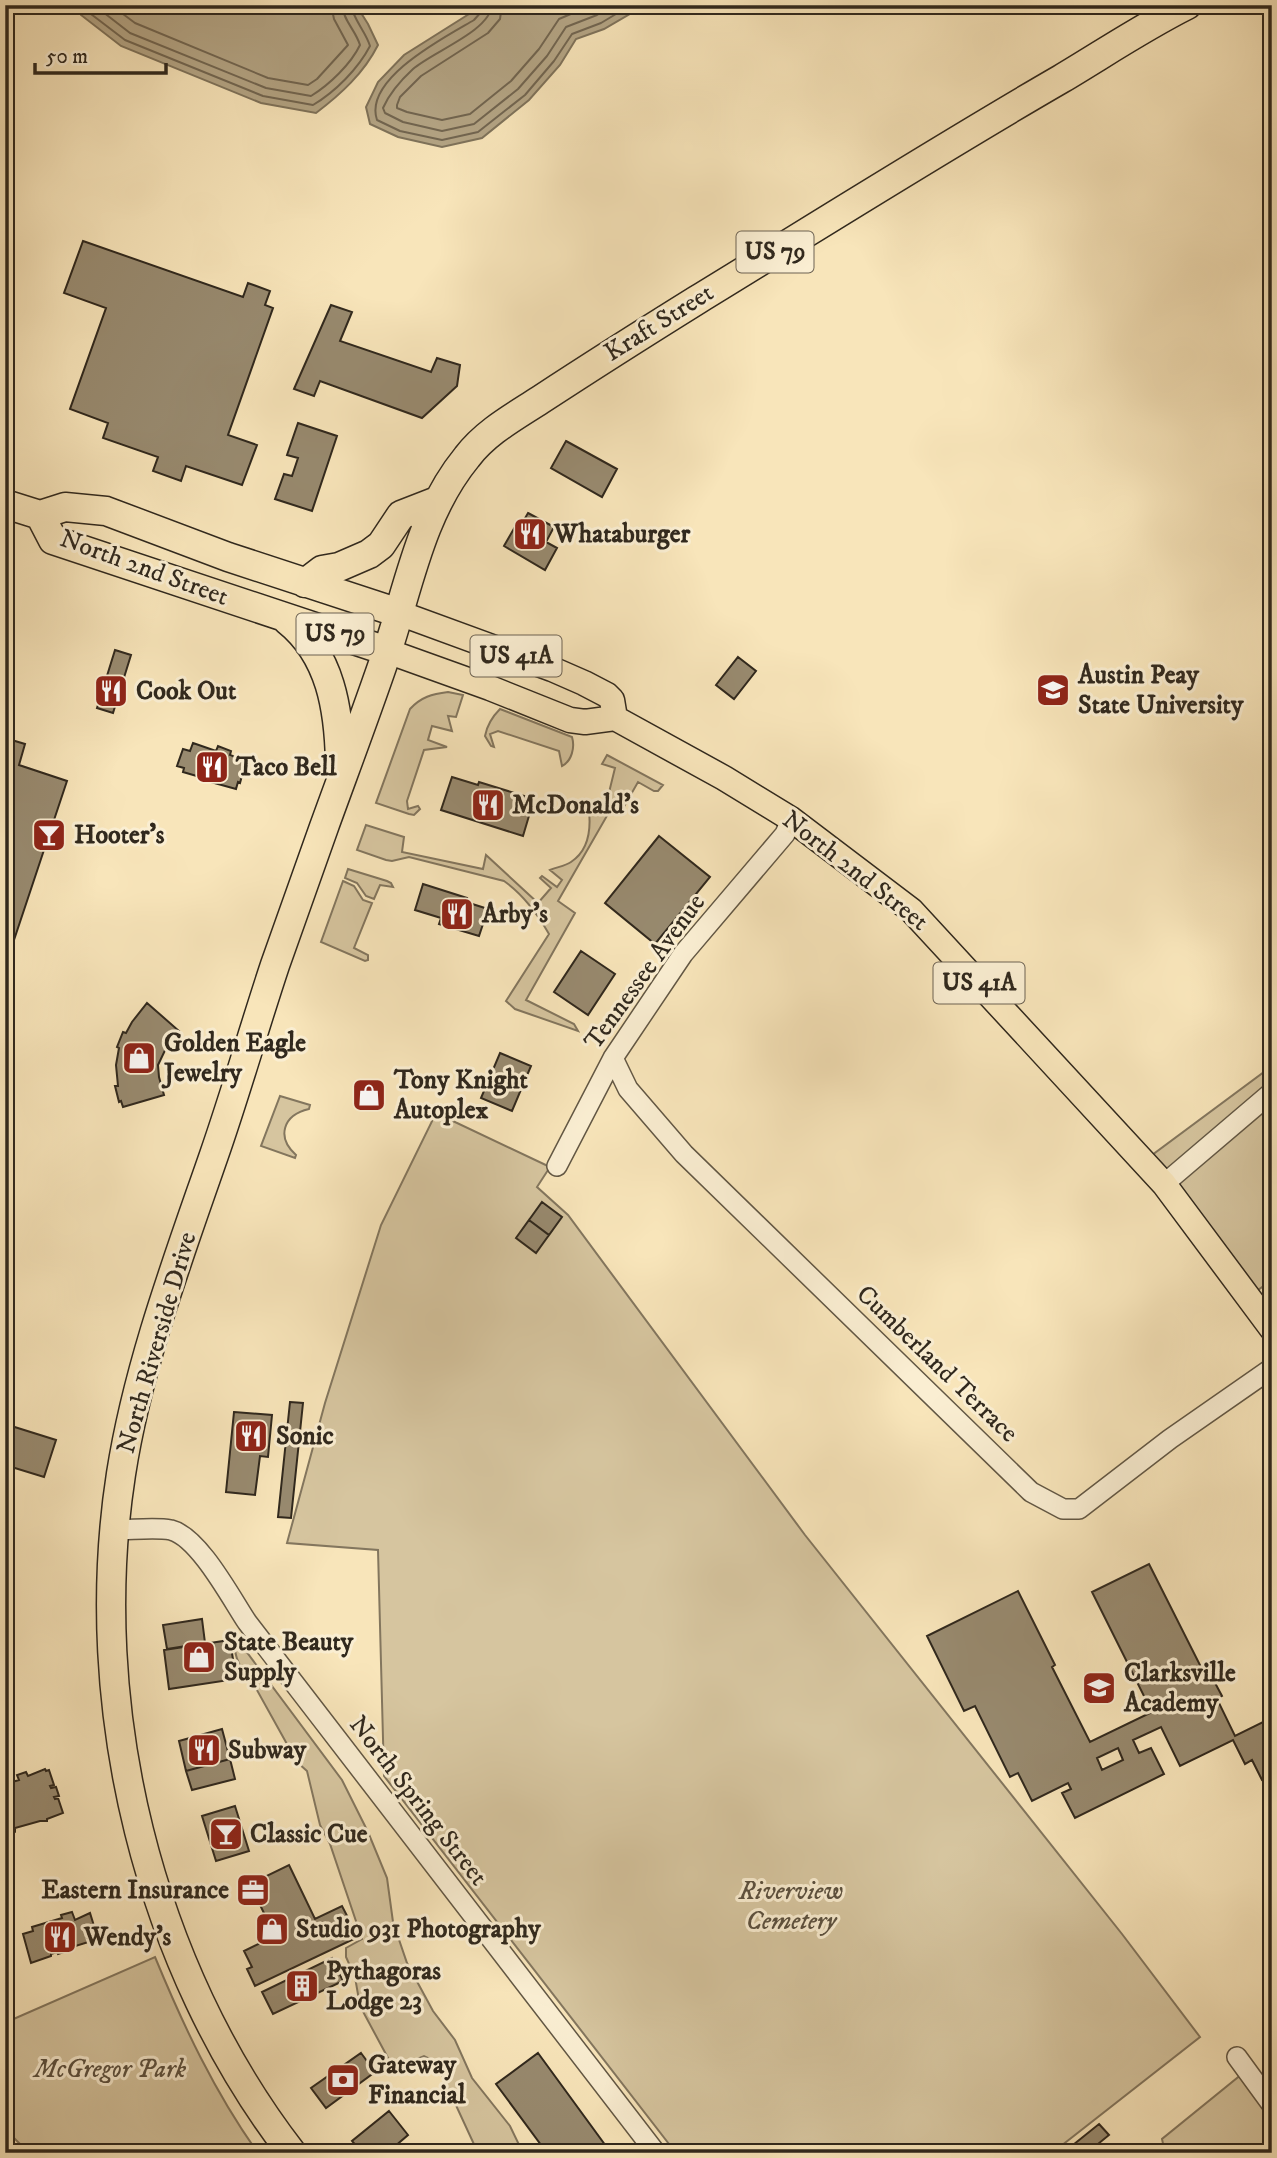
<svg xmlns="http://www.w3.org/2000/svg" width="1277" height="2158" font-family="'IM FELL DW Pica',serif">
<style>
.green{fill:#d6c59f;stroke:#83765e;stroke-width:2}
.water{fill:#b4a585;stroke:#7f735b;stroke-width:2}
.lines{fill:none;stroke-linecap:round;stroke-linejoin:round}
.shore{stroke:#726651;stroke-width:2}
.building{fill:#988a6f;stroke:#30281d;stroke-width:2;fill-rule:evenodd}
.minor-casing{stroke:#625744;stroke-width:22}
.major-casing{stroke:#30281d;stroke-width:27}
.highway-casing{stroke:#30281d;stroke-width:31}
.minor{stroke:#faeed2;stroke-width:19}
.major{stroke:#f8e5ba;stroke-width:24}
.highway{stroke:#f8e5ba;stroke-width:28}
.labels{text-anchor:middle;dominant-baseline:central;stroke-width:6;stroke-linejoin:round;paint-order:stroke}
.shield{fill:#faeed2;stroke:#6d6353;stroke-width:2}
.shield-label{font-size:24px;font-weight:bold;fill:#30281d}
.street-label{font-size:26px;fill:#30281d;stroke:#faeed2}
.poi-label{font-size:26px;font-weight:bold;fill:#30281d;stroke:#faeed2;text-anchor:start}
.park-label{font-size:26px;font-style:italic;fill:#5a4f3e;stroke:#faeed2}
</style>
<rect width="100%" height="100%" fill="#f8e5ba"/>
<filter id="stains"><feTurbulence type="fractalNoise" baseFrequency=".00286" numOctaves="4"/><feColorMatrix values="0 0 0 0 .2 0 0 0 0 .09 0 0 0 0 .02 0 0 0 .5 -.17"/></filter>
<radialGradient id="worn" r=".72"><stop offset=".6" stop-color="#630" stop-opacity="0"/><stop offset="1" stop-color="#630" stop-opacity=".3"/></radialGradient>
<path class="green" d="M448,692L463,695L456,717L448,716L452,731L432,726L428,740L447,747L424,750L407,801L408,809L418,806L420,809L414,815L409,814L376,803L410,709C421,697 432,694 448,692Z
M500,709L572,737C575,747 572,761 562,766L559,751L498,731L490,734L494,747L491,746L485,736C487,725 492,717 500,709Z
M607,755L663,785L658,791H654L638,782L621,812L612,807L558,901L575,913L526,1000L574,1024L578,1031L515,1009L506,1001L549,934C537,913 524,895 504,881L409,857L392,861L386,860L357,850L366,825L404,837L402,852L483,869L486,855L538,903L551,888L540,878L542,876L557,887L562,880L550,870C557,867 565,866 571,862C588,851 591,830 589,811L604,813L615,768L602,764Z
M348,869L387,881L391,883L393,887L380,885L374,899L366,896L357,883L345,878Z
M343,881L354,886L363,900L372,903L354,948L368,955V960L365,961L321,942Z
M1272,1066V1280L1241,1302L1140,1164Z
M280,1096L310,1105L309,1109C283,1115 276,1137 296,1155L295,1158L261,1146Z
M436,1113L550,1167L537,1187L568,1215L805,1535L1122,1934L1200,2037L1052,2153H676L384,1776L378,1550L287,1543L325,1403L381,1225Z
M237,1639L342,1780L368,1832L387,1878L393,1922L407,1963L433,2011L455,2040L472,2078L510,2126L523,2153H478L436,2062L424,2056L412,2061L405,2073H393L388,2058L360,2006L355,1977L346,1957V1948L362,1939L330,1844L320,1825L307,1771L297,1762L248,1674C238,1667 232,1651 237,1639Z
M155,1957C183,2025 215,2093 258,2153H29L5,2129V2017L9,2021Z
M1242,2074L1272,2116V2153H1165L1162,2139Z"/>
<path class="water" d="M78,5H356L368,24L378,45C364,73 341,94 316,113L261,103L121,46L81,15Z
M478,5H652L642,7L604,29L576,39L560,65L529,100L482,138L442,147L398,137L370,124L366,107L378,82L404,55L469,14Z"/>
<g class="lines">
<path class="shore" d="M85,5L87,11L125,40L263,96L313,105C335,92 358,69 370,46C366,32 353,19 351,5
M94,5L130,33L266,88L311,96C329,85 351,64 360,45C356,31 343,20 342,5
M111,5L135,23L268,78L308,85L317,79L348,45L334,19L331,5
M483,5L482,11L474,20C445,37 363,79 377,120L400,131L442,140L478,132L525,95L554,61L572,34L601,23L631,5
M492,5C490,31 432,52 413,69C400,81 390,92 383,108L385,113L403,122L442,131L474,124L518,89L547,56L566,27L597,15L613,5
M502,5L500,19L488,33L421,76L400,97L397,105V108L407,112L442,120L470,114L511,81L539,49L559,19L592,5"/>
</g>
<path class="building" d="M83,241L243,297L248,283L270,291L265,305L273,308L228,435L257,445L242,485L186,466L181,481L153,471L158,457L103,438L108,423L70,409L106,308L64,293Z
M331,305L352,312L340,341L431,372L437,358L460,365L457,386L422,418L320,381L314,396L294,389Z
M298,423L337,436L312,511L275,499L284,474L292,476L298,458L287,455Z
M566,441L617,469L602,497L551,468Z
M528,513L554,527L546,542L557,548L545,570L504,546L516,525L520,527Z
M115,650L131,655L113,713L97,708Z
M738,657L756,671L734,699L716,685Z
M5,738L25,744L19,765L67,781L5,967Z
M193,743L216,751L218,746L231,751L230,755L246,761L240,783L238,782L236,789L207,781V779L183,772L184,768L177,766L183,749L190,751Z
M452,777L478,785L479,782L534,799L523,836L441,810Z
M659,836L710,877L655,944L605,903Z
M423,884L467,898L466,902L488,909L479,936L439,924L441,918L415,910Z
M581,951L615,974L588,1015L554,992Z
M147,1003L179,1031L168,1044L158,1065L159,1077L164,1095L123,1107L121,1101L119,1102L115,1086H118L116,1065L119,1048L117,1047L123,1032L126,1033L132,1022Z
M500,1053L531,1066L512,1111L481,1098Z
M542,1202L562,1217L549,1235L529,1220Z
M529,1220L549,1235L536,1253L516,1238Z
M290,1402L303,1403L291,1518L278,1517Z
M234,1412L272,1415L268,1457L260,1456L255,1495L226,1492Z
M5,1424L56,1440L44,1477L5,1465Z
M1149,1564L1209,1683L1214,1681L1222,1696L1217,1699L1235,1736L1265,1721L1272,1735V1775L1262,1780L1252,1760L1245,1764L1233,1740L1180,1766L1161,1727L1133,1740L1139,1753L1151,1748L1164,1774L1075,1818L1062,1793L1071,1789L1068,1783L1032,1801L1018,1773L1010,1777L975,1706L964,1711L927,1636L1018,1591L1055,1665L1052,1667L1090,1742L1152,1712L1092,1592ZM1118,1748L1123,1760L1102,1770L1097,1758Z
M202,1619L205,1643L167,1649L163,1625Z
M230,1640L236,1679L169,1689L164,1650Z
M222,1729L230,1759L186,1771L179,1741Z
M230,1759L235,1779L192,1790L186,1771Z
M45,1769L46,1771L49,1770L54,1785L50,1786L51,1788L56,1787L59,1796L54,1797L55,1799L58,1798L63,1813L47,1819V1821H40L15,1828V1832L11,1834L5,1820V1811L8,1810L5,1800V1784L19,1780L17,1775L26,1772L28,1776Z
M235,1806L249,1851L216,1861L202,1816Z
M289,1865L315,1919L342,1906L358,1937L255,1986L247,1969L252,1967L244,1951L275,1936L250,1884Z
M72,1912L75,1920L90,1913L98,1939L72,1947L73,1949L58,1954L57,1952L51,1954V1956L31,1963L23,1934L33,1931L32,1927L62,1918L61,1915Z
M332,1958L343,1981L273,2014L262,1992Z
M361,2053L375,2072L326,2108L311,2088Z
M538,2053L611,2153H547L496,2084Z
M389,2111L408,2135L387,2153H362L352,2141Z
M1099,2124L1109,2135L1087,2153H1063Z"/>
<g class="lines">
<g class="minor-casing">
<path id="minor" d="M613,1058L628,1089L684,1154L1031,1492L1063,1509H1079L1170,1439L1272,1368
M557,1166L613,1058L683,954L785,834L791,819
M1164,1184L1272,1092
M115,1530C133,1530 154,1527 171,1530C199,1537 231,1598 247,1622L656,2153
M1237,2057L1272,2105"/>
</g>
<g class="major-casing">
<path id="major" d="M399,613L552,669L584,683L607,695L612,700L615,718
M387,651L490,688L570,720L585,722L615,718L724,778L791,819L911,910L1164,1184L1272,1329"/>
</g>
<g class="highway-casing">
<path id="highway" d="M5,504L40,515
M40,515L53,540L387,651
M40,515L65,507L106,511L228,557L399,613
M305,583L322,570L339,567L369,554L381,545L401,515L437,501
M287,620C331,655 339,710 340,763
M292,2153C148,1967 85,1706 121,1474C138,1365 178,1259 214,1155C236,1092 254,1028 275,965C291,919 308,873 324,827C345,769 367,711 387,652C409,585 421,513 467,457C486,432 514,417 540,400C592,366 644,333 697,300C818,226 938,150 1061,79C1103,54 1143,27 1187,5"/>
</g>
<use href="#minor" class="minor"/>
<use href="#major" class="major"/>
<use href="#highway" class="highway"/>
</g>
<defs>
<g id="restaurant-square" transform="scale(1.75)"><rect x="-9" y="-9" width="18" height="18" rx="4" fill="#8f2418" stroke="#faeed2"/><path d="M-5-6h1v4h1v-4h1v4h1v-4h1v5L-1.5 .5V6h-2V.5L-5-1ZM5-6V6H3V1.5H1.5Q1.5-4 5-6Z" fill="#fff"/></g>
<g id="university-square" transform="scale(1.75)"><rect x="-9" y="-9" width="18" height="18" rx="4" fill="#8f2418" stroke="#faeed2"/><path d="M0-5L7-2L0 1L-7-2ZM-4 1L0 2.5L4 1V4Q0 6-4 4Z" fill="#fff"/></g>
<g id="bar-square" transform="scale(1.75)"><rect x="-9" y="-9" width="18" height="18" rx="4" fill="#8f2418" stroke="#faeed2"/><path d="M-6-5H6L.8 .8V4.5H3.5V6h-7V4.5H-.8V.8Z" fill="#fff"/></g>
<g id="shop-square" transform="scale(1.75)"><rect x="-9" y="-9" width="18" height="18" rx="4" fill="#8f2418" stroke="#faeed2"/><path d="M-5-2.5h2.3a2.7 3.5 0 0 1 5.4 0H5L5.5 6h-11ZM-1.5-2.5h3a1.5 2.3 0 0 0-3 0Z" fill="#fff"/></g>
<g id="school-square" transform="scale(1.75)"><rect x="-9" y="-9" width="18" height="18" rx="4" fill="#8f2418" stroke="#faeed2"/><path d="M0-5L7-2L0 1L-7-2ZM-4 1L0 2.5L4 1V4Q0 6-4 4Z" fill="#fff"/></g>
<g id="office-square" transform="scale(1.75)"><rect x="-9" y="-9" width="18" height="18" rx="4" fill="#8f2418" stroke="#faeed2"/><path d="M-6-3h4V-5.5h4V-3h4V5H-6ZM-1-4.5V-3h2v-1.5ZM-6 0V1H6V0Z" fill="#fff"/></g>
<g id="building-square" transform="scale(1.75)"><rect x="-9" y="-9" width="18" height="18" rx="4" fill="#8f2418" stroke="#faeed2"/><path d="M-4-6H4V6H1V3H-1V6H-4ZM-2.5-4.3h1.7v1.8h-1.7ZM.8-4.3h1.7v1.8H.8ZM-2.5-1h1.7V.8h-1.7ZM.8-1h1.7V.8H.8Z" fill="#fff"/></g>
<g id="bank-square" transform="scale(1.75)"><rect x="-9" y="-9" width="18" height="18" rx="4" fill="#8f2418" stroke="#faeed2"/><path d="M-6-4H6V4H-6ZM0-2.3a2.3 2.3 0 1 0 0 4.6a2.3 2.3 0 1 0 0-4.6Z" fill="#fff"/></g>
</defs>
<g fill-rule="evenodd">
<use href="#restaurant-square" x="530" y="534"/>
<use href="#university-square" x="1053" y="690"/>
<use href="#restaurant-square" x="111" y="691"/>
<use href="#restaurant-square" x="212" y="767"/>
<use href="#restaurant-square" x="488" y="805"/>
<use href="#bar-square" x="49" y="835"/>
<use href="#restaurant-square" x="457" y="914"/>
<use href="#shop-square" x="139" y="1058"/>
<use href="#shop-square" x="369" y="1095"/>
<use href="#restaurant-square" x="251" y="1436"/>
<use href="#shop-square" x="199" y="1657"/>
<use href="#school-square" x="1099" y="1688"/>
<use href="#restaurant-square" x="204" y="1750"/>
<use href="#bar-square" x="226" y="1834"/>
<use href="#office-square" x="253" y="1890"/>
<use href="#shop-square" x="272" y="1929"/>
<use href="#restaurant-square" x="60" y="1937"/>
<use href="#building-square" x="302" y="1986"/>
<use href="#bank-square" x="343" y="2080"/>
</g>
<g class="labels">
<g class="shield">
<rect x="736.5" y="231.5" width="77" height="41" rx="5"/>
<rect x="296.5" y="613.5" width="77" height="41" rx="5"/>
<rect x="470.5" y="635.5" width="91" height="41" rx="5"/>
<rect x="933.5" y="962.5" width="91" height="41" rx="5"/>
</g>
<g class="shield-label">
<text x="775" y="252">US 79</text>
<text x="335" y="634">US 79</text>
<text x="516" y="656">US 41A</text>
<text x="979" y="983">US 41A</text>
</g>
<g class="street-label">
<text transform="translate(659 323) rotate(-32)">Kraft Street</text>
<text transform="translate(144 568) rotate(20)">North 2nd Street</text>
<text transform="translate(855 871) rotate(38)">North 2nd Street</text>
<text transform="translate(645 972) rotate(-54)">Tennessee Avenue</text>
<text transform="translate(157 1343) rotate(-74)">North Riverside Drive</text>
<text transform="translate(937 1364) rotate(44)">Cumberland Terrace</text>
<text transform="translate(418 1801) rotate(52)">North Spring Street</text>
</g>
<g class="poi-label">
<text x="554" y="534">Whataburger</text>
<text x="1078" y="675">Austin Peay<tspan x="1078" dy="30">State University</tspan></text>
<text x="136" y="691">Cook Out</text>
<text x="236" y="767">Taco Bell</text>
<text x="512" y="805">McDonald's</text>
<text x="74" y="835">Hooter's</text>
<text x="482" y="914">Arby's</text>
<text x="164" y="1043">Golden Eagle<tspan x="164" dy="30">Jewelry</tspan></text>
<text x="394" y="1080">Tony Knight<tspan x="394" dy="30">Autoplex</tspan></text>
<text x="276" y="1436">Sonic</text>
<text x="224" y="1642">State Beauty<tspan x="224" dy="30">Supply</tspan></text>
<text x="1124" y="1673">Clarksville<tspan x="1124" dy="30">Academy</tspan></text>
<text x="228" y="1750">Subway</text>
<text x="250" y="1834">Classic Cue</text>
<text x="229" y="1890" text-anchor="end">Eastern Insurance</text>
<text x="296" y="1929">Studio 931 Photography</text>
<text x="84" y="1937">Wendy's</text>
<text x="326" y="1971">Pythagoras<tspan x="326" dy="30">Lodge 23</tspan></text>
<text x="368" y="2065">Gateway<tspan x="368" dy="30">Financial</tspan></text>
</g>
<g class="park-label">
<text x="791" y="1891">Riverview<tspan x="791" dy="30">Cemetery</tspan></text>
<text x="110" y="2069">McGregor Park</text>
</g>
</g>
<rect width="1277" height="2158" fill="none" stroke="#f8e5ba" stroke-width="28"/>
<rect x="7" y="7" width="1263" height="2144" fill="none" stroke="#30281d" stroke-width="3.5"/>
<rect x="14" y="14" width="1249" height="2130" fill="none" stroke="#30281d" stroke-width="2"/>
<path d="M35 63v10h131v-10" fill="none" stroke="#30281d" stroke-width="3.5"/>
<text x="46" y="63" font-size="21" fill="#30281d" stroke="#faeed2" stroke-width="5" paint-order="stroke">50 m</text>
<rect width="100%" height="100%" filter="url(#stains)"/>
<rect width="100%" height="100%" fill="url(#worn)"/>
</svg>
